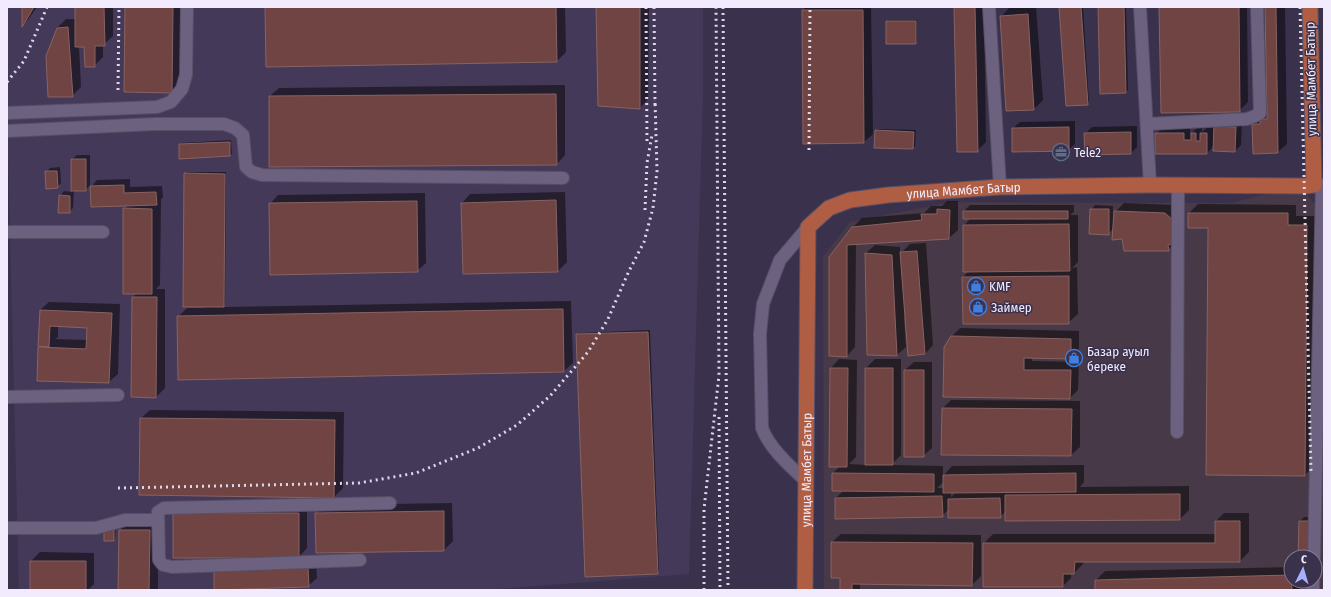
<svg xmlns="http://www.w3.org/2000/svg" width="1331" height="597" font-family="'Fira Sans Condensed',sans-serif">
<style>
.commercial{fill:#473947;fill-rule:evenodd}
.built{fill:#453959}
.shadow{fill:#0007;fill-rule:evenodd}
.building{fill:#704443;stroke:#886362}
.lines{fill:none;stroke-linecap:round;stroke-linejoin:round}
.minor-casing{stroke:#574f66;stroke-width:14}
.major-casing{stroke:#574f66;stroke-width:17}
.minor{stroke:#6c6280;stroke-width:12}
.major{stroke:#af5d43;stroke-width:15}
.rail{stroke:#ded7ea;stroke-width:3;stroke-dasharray:2 4;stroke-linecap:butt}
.labels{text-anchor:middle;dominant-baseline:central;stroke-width:3;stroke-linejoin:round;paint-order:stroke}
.street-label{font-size:13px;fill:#f1ebfd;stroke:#3a314c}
.poi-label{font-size:13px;fill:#f1ebfd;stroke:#3a314c;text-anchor:start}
</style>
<rect width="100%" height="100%" fill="#3a314c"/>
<path class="commercial" d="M1299,185L1324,215V590H824L823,257L850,222L951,202L1232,203ZM1291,557H1315V581H1291Z"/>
<path class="built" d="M7,7H703V94L689,574L486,590H19L7,117Z"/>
<path class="shadow" d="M23,7H37L30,17L23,25Z
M76,7H113V36L103,45V57L94,66L85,46H79L81,87L72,96L57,28L66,19H76Z
M126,7H181V83L172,92Z
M266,7H565L566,52L557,61L267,66Z
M597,7H649L648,99L640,108Z
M806,7H871L873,134L864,142L803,10Z
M955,7H984L986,142L977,151Z
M1036,7L1043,100L1034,109L1007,110L1001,17L1009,8Z
M1060,7H1083L1089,102L1087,104Z
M1099,7H1126L1128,90L1126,92Z
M1160,7H1247L1248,102L1239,111Z
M1266,7H1285L1287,144L1278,152L1253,125L1262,116H1264L1268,112Z
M889,20H917V41L915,43L887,22Z
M565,85V155L557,164L270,96L279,88Z
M1242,120L1241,145L1235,151L1215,145L1207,153L1156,134L1163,127H1190V135L1198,127H1202V132L1208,127H1213V137H1215V126Z
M1075,121V144L1068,150L1013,128L1020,122Z
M1137,126V147L1131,153L1085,134L1092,127Z
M878,129L916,130L915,146L913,148L875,147L876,130Z
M231,140L232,154L230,155L180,145L181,143Z
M77,155H90V186L85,190H74L73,208L69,212L60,196L64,191L72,192V159Z
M60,167L61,183L57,187L46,172L50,168Z
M187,172H226L225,304L222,307L571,301L573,363L564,371L178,317L187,308H204L185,174Z
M130,179V187L162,186L163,197L161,200L160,285L156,289H165V388L156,397L133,297L137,293L124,209L128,205L91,187L97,180Z
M565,192L567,262L558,271L462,203L470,194Z
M425,193L426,263L417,271L270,204L278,195Z
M947,201H958V230L949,238L856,244L855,347L847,356L830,257L853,227L862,218L924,213L931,206H942Z
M1124,203L1174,205L1177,241L1168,250L1123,237L1114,228L1108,234L1091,210L1095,205L1113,206V214Z
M1198,204L1296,205V216H1315L1314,466L1305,475L1209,227L1189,213Z
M970,205H1074V212L1070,215H1078V262L1072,268L1077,267L1078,314L1069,322L963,277L969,271L964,225L971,218L964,211Z
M926,243L933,345L925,354L906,317H904L906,347L897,355L868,354L866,253L875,245L900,247V254L910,244Z
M49,302L120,304L118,374L109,382L39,348L41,345L40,310ZM58,326L88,327L87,340L55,339L58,337Z
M960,328L1079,331V349L1070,358L1032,357V361L1079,362L1078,390L1070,398L951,337Z
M650,330L659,571L657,573L577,335L579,333Z
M839,359L857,360L856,457L849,464L866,465V368L875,359H901V455L891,465L943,466V476L952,466L1084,465V482L1080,487L1189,486V510L1180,519L1006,511L1000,517L949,509L942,516L836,518V498L844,490L833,473L840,466L831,368ZM944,481V488H937ZM951,492H956L951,497Z
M914,362H932V448L923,456L905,370Z
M951,400L1080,401V447L1071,455L943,408Z
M150,410L344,412L343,488L334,497L140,494L141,418Z
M452,503L453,541L444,550L316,514L325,505Z
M307,505V548L299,557L174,514Z
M1224,513H1249V552L1240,561H1083V564L1074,573H1071V578L1063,586L984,543L993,534H1216V521Z
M1304,517H1313L1299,557L1300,521Z
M129,521L158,522V589L192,590H119L120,530Z
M107,528H116L115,538L114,540Z
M841,534L981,535V576L972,585L860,583V590H841V577L832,542Z
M40,552L94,553V584L88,590H31V561Z
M316,559L317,578L308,586L215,571Z
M1291,567V581H1300V590H1096V580L1105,571Z"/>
<path class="building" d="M22,7H34L22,27Z
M75,7H104L105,46H95V67H85L84,47H75Z
M125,7H173L172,93L124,92Z
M265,7H556L557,62L266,67Z
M596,7H640V109L598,106Z
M954,7H975L978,152H957Z
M1059,7H1081L1088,105L1066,106Z
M1098,7H1124L1126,93L1100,94Z
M1159,7H1239L1240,112L1161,113Z
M1265,7H1276L1278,153L1253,154L1252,124H1260V119H1267Z
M802,10H863L864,143L803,144Z
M1028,14L1034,110L1006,111L1000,16Z
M886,21H916V44H886Z
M68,27L73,97H48L46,56L57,28Z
M556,94L557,165L269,167V96Z
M1214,126L1236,127L1235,152L1213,151Z
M1069,127V151L1012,152V128Z
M875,130L914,132L913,149L874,148Z
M1131,132V154L1085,155L1084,133Z
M1155,133H1184V140H1191V133H1196V141H1200V133H1207V154H1155Z
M230,142V156L179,159V144Z
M71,159H86V191H71Z
M45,171H57L58,188L46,189Z
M184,173L225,174L224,307H183Z
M124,185V193L156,192L157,205L91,207L90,186Z
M59,195L70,196V213H58Z
M556,200L558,272L463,274L461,203Z
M417,201L418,272L270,275L269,203Z
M123,208L152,209V294H123Z
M937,209L950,210L949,239L847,245V357L829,356V257L852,227L922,220L921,214H937Z
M1090,209H1109V235L1089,234Z
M963,211H1068V219H963Z
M1114,211L1165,213L1174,221V243L1168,245L1169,251H1124L1122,239L1112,240Z
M1188,213H1288V225H1307L1305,476L1206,475L1208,228H1188Z
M1069,224L1070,271L963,272V225Z
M917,251L925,354L908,356L900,252Z
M865,253L892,255L897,356L867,355Z
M1069,276V324H963L962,277Z
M132,297H157L156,398L131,397Z
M563,309L564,372L178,380L177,316Z
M40,310L112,313L109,383L37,381L38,347L86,349L87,328L50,326L49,347L38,346Z
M648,332L658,574L585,577L576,334Z
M951,336L1071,339V359L1024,358V370H1071L1070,399L943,397L944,347Z
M830,368H848L847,467H829Z
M865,368H893V465H865Z
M904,370H924V457H904Z
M942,408L1072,409L1071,456L941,455Z
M140,418L335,420L334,498L139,495Z
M832,473L934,474V492L832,491Z
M1076,473V492L943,493V475Z
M1180,494V520L1005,521V495Z
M942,496L943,517L835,519V498Z
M1000,498L1001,518H948V499Z
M444,511V551L316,553L315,513Z
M173,513H299V558H173Z
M1215,521H1240V562H1075L1074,574H1063V587H983V543H1215Z
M1299,521H1310L1309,557H1298Z
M104,529H114V541H104Z
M119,530H150L149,590H118Z
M831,542L973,543L972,586L852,584V590H840V578H831Z
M30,561H86V590H30Z
M308,567L309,587L214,590V570Z
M1291,575L1292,590H1095V580Z"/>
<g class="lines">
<g class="minor-casing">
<path id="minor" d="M989,7L1000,187
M1140,7L1150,185
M7,113L157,107L171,102L182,89L186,75L187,7
M1147,124L1247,119L1255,116L1260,113L1257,7
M7,131L154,124H224L235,128L243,135L246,167L252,172L262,175L563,178
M7,232H103
M7,397L118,395
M1177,432L1178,186
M806,481C791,467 769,448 762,428L760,334L763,304L780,260L808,227
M7,528H96L125,520H158
M1314,557L1322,185
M360,560L172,567L163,565L159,560L158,512L164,508L390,503
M1313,590V581"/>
</g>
<g class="major-casing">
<g id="major">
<path id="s1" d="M805,590L808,227L829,208L850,200L888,195L1000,187L1150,185L1304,186L1314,185L1310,7"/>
</g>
</g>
<use href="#minor" class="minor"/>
<use href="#major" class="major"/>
<path class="rail" d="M646,7L647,143
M654,7L655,105
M723,7L728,590
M1300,7L1311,472
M7,82L24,61L47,7
M118,90L119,7
M809,150L810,7
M645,210L647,163L652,135
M719,417L720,590
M118,488L359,483L416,473L478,448L517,425L550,396L588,352L608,319L629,271L644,242L653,208L657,171L655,100
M704,590V509L719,375L716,7"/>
</g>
<defs>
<g id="office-ring" transform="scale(0.9)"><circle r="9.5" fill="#3a314c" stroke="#5c6f8a" stroke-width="1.5"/><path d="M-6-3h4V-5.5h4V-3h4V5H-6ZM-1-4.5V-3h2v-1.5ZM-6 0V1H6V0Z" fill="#5c6f8a"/></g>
<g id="shop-ring" transform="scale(0.9)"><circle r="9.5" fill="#3a314c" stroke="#3f7fe0" stroke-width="1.5"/><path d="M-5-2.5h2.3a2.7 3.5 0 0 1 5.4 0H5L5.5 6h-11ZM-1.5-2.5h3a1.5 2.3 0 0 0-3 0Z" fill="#3f7fe0"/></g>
</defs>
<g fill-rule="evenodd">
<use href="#office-ring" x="1061" y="152"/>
<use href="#shop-ring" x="976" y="286"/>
<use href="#shop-ring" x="978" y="307"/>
<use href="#shop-ring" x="1074" y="358"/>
</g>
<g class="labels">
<g class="street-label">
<text transform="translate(1311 79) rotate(-91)">улица Мамбет Батыр</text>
<text stroke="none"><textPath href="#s1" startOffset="528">улица Мамбет Батыр</textPath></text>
<text stroke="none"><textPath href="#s1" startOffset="120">улица Мамбет Батыр</textPath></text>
</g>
<g class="poi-label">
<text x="1074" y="152">Tele2</text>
<text x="989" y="286">KMF</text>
<text x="991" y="307">Займер</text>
<text x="1087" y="351">Базар ауыл<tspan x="1087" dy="15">береке</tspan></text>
</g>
</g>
<rect width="1331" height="597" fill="none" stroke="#f1ebfd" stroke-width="16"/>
<g transform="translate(1303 569) rotate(5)"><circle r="19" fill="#3a314c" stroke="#837b93"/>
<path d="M0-3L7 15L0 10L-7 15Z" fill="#a8b0fc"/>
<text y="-6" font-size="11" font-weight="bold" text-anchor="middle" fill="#f1ebfd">С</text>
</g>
</svg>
